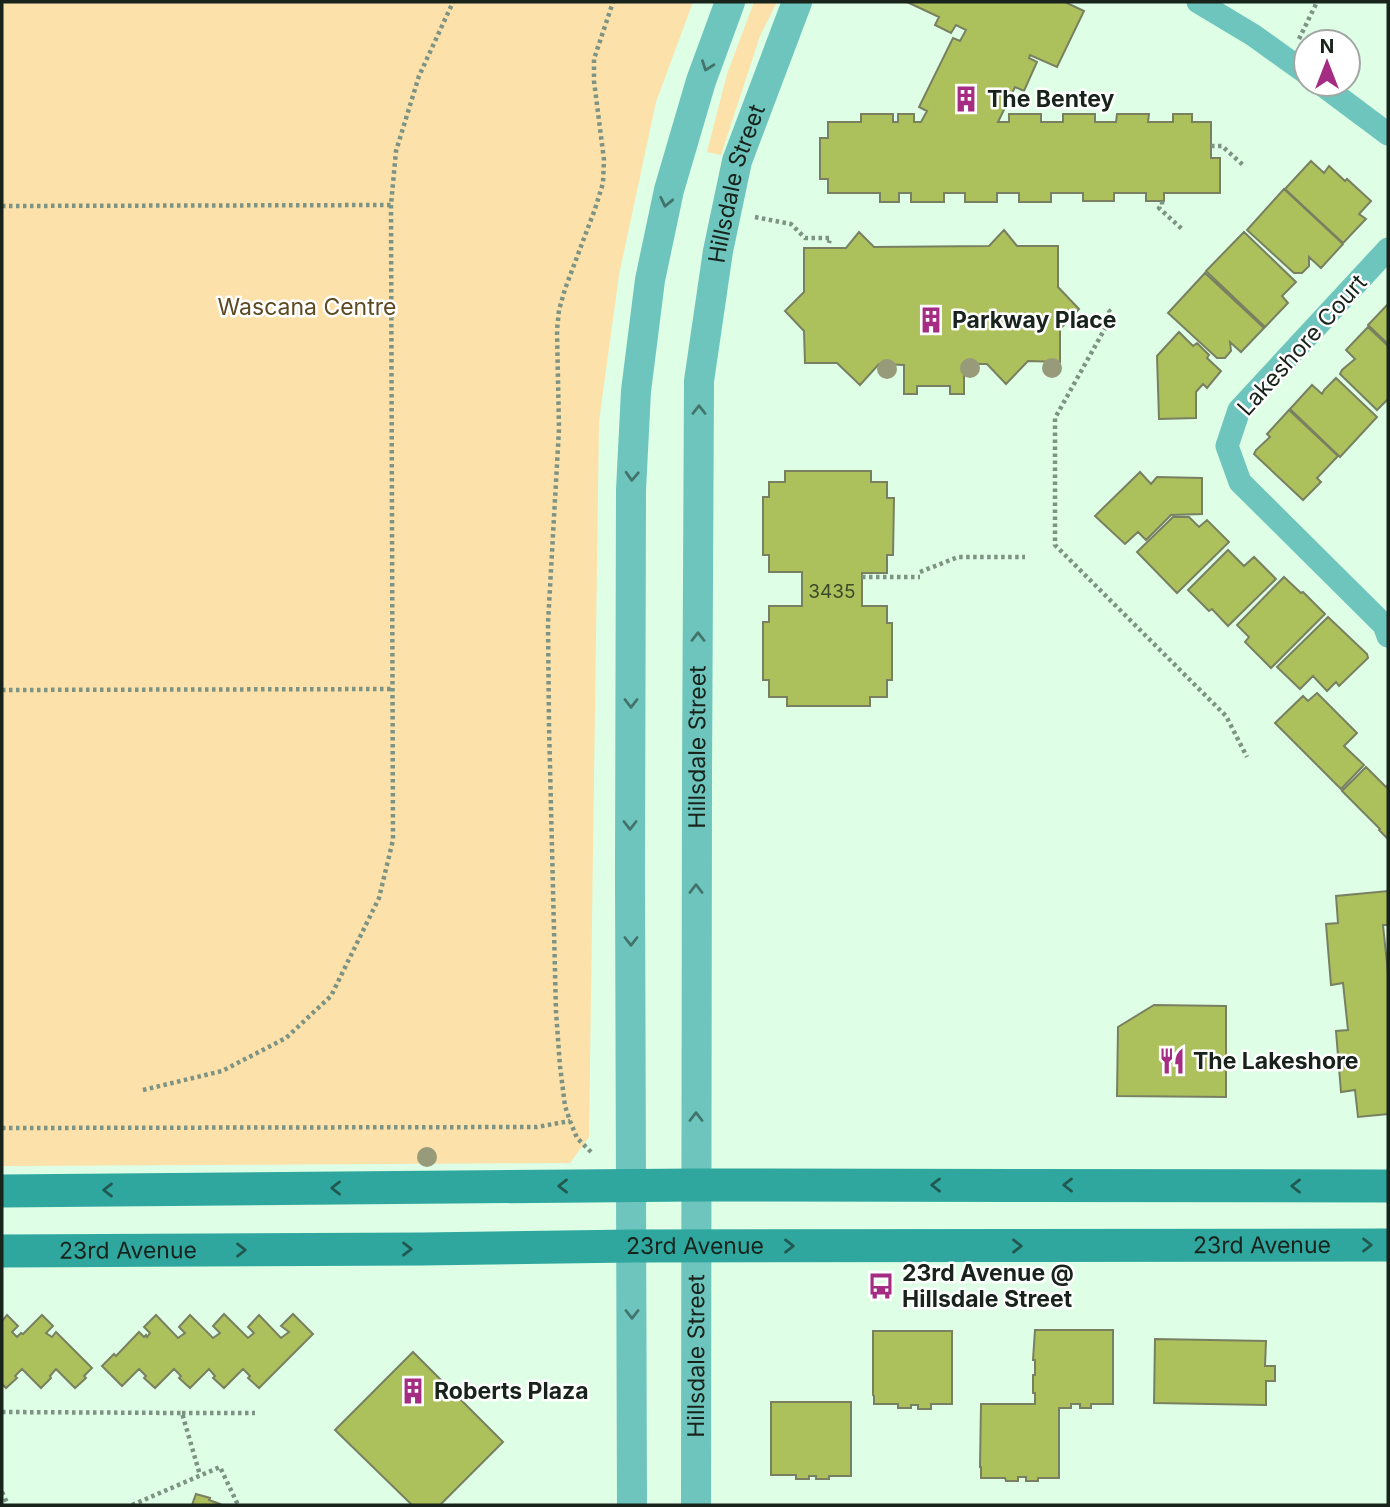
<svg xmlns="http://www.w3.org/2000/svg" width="1390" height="1507" font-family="Inter,sans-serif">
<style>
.green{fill:#fce1aa}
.building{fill:#acc15c;stroke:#798061;stroke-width:2}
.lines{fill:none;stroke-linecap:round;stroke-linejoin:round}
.path{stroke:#7d9383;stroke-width:4.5;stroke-dasharray:3.5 3.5;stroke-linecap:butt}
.minor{stroke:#6ec5bd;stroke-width:23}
.tertiary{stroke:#6ec5bd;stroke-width:30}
.secondary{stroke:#2fa79f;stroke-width:33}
.tree{fill:#979b7a}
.oneway{stroke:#42746c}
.oneway2{stroke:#215850}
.labels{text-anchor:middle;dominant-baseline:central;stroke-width:5;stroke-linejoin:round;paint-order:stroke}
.number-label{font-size:19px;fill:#3c4a2b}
.poi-label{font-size:23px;font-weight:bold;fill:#17231b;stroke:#fff;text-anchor:start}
.street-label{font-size:23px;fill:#17231b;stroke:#fff}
.park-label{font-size:23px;fill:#5d4a21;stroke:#fff}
</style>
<rect width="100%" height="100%" fill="#defee6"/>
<path class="green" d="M2,2H693L656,102L619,275L599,421L589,1137L570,1163L2,1166Z
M754,2H777L760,36L721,155L707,152L727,74Z"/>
<path class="building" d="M907,2H1065L1084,11L1057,67L1030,55L1029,58L1037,62L1024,91L1015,87L998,122H1009V114H1041V122H1063V114H1095V122H1116L1117,114H1149L1148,122H1173V114H1192V122H1211V158H1220V193H1164V201H1146V193H1114V201H1083V193H1051V202H1019V193H997V202H965V193H944V202H911V193H899V202H880V193H828V179H820V138H828V122H861V114H893V122H898V114H914V122H921L927,111L919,107L953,38L960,41L966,30L956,25L951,33L935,25L939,17Z
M1311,161L1324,173L1329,166L1345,181L1347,179L1371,201L1359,214L1366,219L1343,243L1285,189Z
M1284,189L1343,244L1321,268L1309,257V266L1302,273H1294L1247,230Z
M1004,230L1017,246H1058V287L1079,309L1060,329V362L1028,361L1006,384L987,364H964V394H950V386H917V394H904V365L879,364L860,385L837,363H805L804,331L785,311L804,292V248H846L859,232L874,247L989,246Z
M1244,232L1296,282L1282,296L1288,303L1265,327L1206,271Z
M1205,273L1264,328L1241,352L1230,342L1231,351L1225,358H1217L1168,313Z
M1388,304V344L1368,325Z
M1368,327L1388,346V399L1377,410L1340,374L1342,370L1355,359L1346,350Z
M1179,332L1193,346L1197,343L1209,355L1207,358L1221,371L1207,388L1203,384L1196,392V418L1159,419L1157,356Z
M1336,378L1377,417L1340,457L1290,409L1312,385L1322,394L1324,390Z
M1289,410L1338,456L1317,478L1321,482L1303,500L1254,454L1256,450L1270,437L1267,434Z
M785,471H871V482H887V498H894L893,555H887V573H862V606H887V623H892V680H887V697H870V706H787V697H769V680H763V622H769V606H802V572H769V555H763V497H769V482H785Z
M1140,472L1151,484L1157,477L1202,478V514L1171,515L1146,540L1138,532L1125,544L1095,516Z
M1173,517H1189L1199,527L1207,520L1229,542L1177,593L1137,552Z
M1228,550L1244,566L1254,557L1276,579L1228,626L1212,609L1209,611L1188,590Z
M1284,577L1301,593L1303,592L1325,614L1271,668L1245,642L1249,637L1237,625Z
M1328,617L1367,654L1368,658L1339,686L1336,682L1327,691L1313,676L1300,689L1277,667Z
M1317,693L1357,733L1344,746L1364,765L1341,789L1275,723L1303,696L1308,701Z
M1366,767L1386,787L1388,785V839L1379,830L1380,829L1342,791Z
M1388,891V925H1383L1388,973V1114L1358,1117L1355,1090L1341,1092L1336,1031L1348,1030L1343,983L1331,985L1326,924L1338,923L1336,896Z
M1154,1005L1226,1006V1097L1117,1096L1118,1027Z
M224,1314L248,1338L254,1333L248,1327L259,1315L281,1338L289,1332L281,1326L293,1314L313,1334L259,1388L248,1378L250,1376L243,1369L224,1388L213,1378L215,1376L209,1369L190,1388L179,1378L181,1376L174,1369L155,1388L144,1378L146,1376L139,1369L122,1386L102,1366L114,1354L116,1356L139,1332L144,1337L146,1335L147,1337L150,1333L144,1327L156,1315L178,1338L185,1333L179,1327L190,1315L213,1338L220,1333L213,1326Z
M7,1315L18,1326L12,1332L17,1337L21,1333L23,1334L42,1315L53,1326L46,1333L52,1337L56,1332L92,1368L84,1376L86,1378L75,1388L56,1369L50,1376L51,1378L41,1388L22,1369L15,1376L17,1378L6,1388L2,1384V1321Z
M1035,1330H1113V1404H1091V1408H1080V1404H1071V1408H1059V1478H1038V1481H1026V1477H1018V1481H1006L1005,1478H981V1467H980L981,1404H1035V1393H1033V1375H1035V1360H1033Z
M873,1331H952V1404H931V1409H918V1405H911V1408H898V1404H874V1396L873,1395Z
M1155,1339L1266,1341L1265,1366H1275V1381H1266V1405L1154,1403Z
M413,1352L503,1442L440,1505H412L335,1430Z
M771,1402H851V1476H829V1479H816V1476H809V1479H796V1475H771Z
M196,1494L210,1498L209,1500L220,1504L219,1505H192Z"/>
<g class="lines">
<path class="path" d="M1299,39L1317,2
M1211,146H1222L1243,165
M1162,201V205L1159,208L1183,230
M2,206L391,205
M755,217L791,224L805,238H830L829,243
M1108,310L1113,314L1055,418V545L1226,716L1247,757
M920,572L958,557H1025
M862,577H920
M2,690L392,689
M143,1090L222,1071L286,1038L331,996L379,898L393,840L391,205L396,151L419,76L453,2
M2,1128L537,1127L570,1121
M591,1152L577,1138L570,1121L565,1106L560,1066L556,1012L549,725L548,623L559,429L557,330L559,310L565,289L595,209L603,183L604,160L594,81V59L613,2
M2,1412L182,1413L200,1475
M182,1413H255
M2,1492L8,1505
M132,1505L220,1467L238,1505"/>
<path class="minor" d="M1198,2L1253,35L1306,73
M1321,84L1388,134
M1388,249L1239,410L1227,446L1240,482L1384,625L1388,636"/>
<g class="tertiary">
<path d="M632,1505L630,873L631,490L636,391L650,280L669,190L701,81L730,2"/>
<path id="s1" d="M696,1505L697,777L699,381L718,251L737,161L797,2"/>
</g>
<g class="secondary">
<path d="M2,1191L696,1185L1388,1186"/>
<path id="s2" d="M2,1251L422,1249L632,1246L1388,1245"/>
</g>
</g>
<g class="tree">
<circle cx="970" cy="368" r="10"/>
<circle cx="1052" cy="368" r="10"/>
<circle cx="887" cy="369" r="10"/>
<circle cx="427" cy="1157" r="10"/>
</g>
<defs><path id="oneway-chevron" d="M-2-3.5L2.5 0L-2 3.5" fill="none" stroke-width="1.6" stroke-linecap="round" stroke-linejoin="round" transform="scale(1.75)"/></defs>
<g class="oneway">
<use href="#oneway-chevron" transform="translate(707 66) rotate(110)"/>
<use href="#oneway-chevron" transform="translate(666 202) rotate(102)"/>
<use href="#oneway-chevron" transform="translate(699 410) rotate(-90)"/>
<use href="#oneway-chevron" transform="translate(632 476) rotate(93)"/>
<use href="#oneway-chevron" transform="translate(698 637) rotate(-90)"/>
<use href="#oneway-chevron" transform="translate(631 703) rotate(90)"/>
<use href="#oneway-chevron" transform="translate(630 825) rotate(90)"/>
<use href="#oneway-chevron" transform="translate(696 889) rotate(-90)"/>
<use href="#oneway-chevron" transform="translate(631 941) rotate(90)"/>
<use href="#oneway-chevron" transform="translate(696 1117) rotate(-90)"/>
<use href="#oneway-chevron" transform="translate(632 1314) rotate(90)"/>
</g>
<g class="oneway2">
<use href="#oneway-chevron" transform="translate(936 1185) rotate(180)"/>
<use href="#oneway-chevron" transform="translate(1068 1185) rotate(-180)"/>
<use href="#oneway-chevron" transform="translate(563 1186) rotate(180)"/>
<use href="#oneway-chevron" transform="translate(1296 1186) rotate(-180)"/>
<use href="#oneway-chevron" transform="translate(336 1188) rotate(180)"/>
<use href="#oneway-chevron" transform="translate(108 1190) rotate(180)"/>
<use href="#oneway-chevron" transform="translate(1367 1245)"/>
<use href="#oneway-chevron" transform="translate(789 1246)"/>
<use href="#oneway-chevron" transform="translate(1017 1246)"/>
<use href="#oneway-chevron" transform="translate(407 1249)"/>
<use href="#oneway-chevron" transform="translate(241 1250)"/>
</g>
<defs>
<g id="building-bare" transform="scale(2.1)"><path d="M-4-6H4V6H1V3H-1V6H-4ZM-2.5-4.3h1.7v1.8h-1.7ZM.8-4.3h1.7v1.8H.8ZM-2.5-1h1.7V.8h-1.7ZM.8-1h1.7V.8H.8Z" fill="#a42c83" stroke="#fff" stroke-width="2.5" paint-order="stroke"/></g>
<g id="restaurant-bare" transform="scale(2.1)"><path d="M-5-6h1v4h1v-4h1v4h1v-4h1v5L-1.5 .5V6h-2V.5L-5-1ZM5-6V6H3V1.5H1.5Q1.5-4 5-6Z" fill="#a42c83" stroke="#fff" stroke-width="2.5" paint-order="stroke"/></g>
<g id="bus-bare" transform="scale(2.1)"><path d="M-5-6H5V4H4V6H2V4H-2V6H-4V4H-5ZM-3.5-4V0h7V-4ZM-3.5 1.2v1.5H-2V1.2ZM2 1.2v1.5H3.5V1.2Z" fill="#a42c83" stroke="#fff" stroke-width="2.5" paint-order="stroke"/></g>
</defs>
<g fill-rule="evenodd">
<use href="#building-bare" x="966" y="99"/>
<use href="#building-bare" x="931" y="320"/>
<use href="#restaurant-bare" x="1172" y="1061"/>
<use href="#bus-bare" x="881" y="1286"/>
<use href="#building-bare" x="413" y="1391"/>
</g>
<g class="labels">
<g class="number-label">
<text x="832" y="591">3435</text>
</g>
<g class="poi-label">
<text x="987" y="99">The Bentey</text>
<text x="952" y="320">Parkway Place</text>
<text x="1193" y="1061">The Lakeshore</text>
<text x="902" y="1273">23rd Avenue @<tspan x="902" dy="26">Hillsdale Street</tspan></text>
<text x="434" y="1391">Roberts Plaza</text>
</g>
<g class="street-label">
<text stroke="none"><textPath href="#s1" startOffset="1325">Hillsdale Street</textPath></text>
<text transform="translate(1302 345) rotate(-48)">Lakeshore Court</text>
<text stroke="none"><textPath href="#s1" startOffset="758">Hillsdale Street</textPath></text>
<text stroke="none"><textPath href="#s2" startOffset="1260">23rd Avenue</textPath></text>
<text stroke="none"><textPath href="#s2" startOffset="693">23rd Avenue</textPath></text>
<text stroke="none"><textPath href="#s2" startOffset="126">23rd Avenue</textPath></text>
<text stroke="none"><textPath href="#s1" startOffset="149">Hillsdale Street</textPath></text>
</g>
<g class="park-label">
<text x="307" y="307">Wascana Centre</text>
</g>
</g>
<rect width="1390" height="1507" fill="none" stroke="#17231b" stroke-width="7"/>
<g transform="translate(1327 63)"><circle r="33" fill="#ffffff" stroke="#a2a7a4" stroke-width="2"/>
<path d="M0-5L12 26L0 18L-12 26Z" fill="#a42c83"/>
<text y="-10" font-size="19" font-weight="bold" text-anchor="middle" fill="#17231b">N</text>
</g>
</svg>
